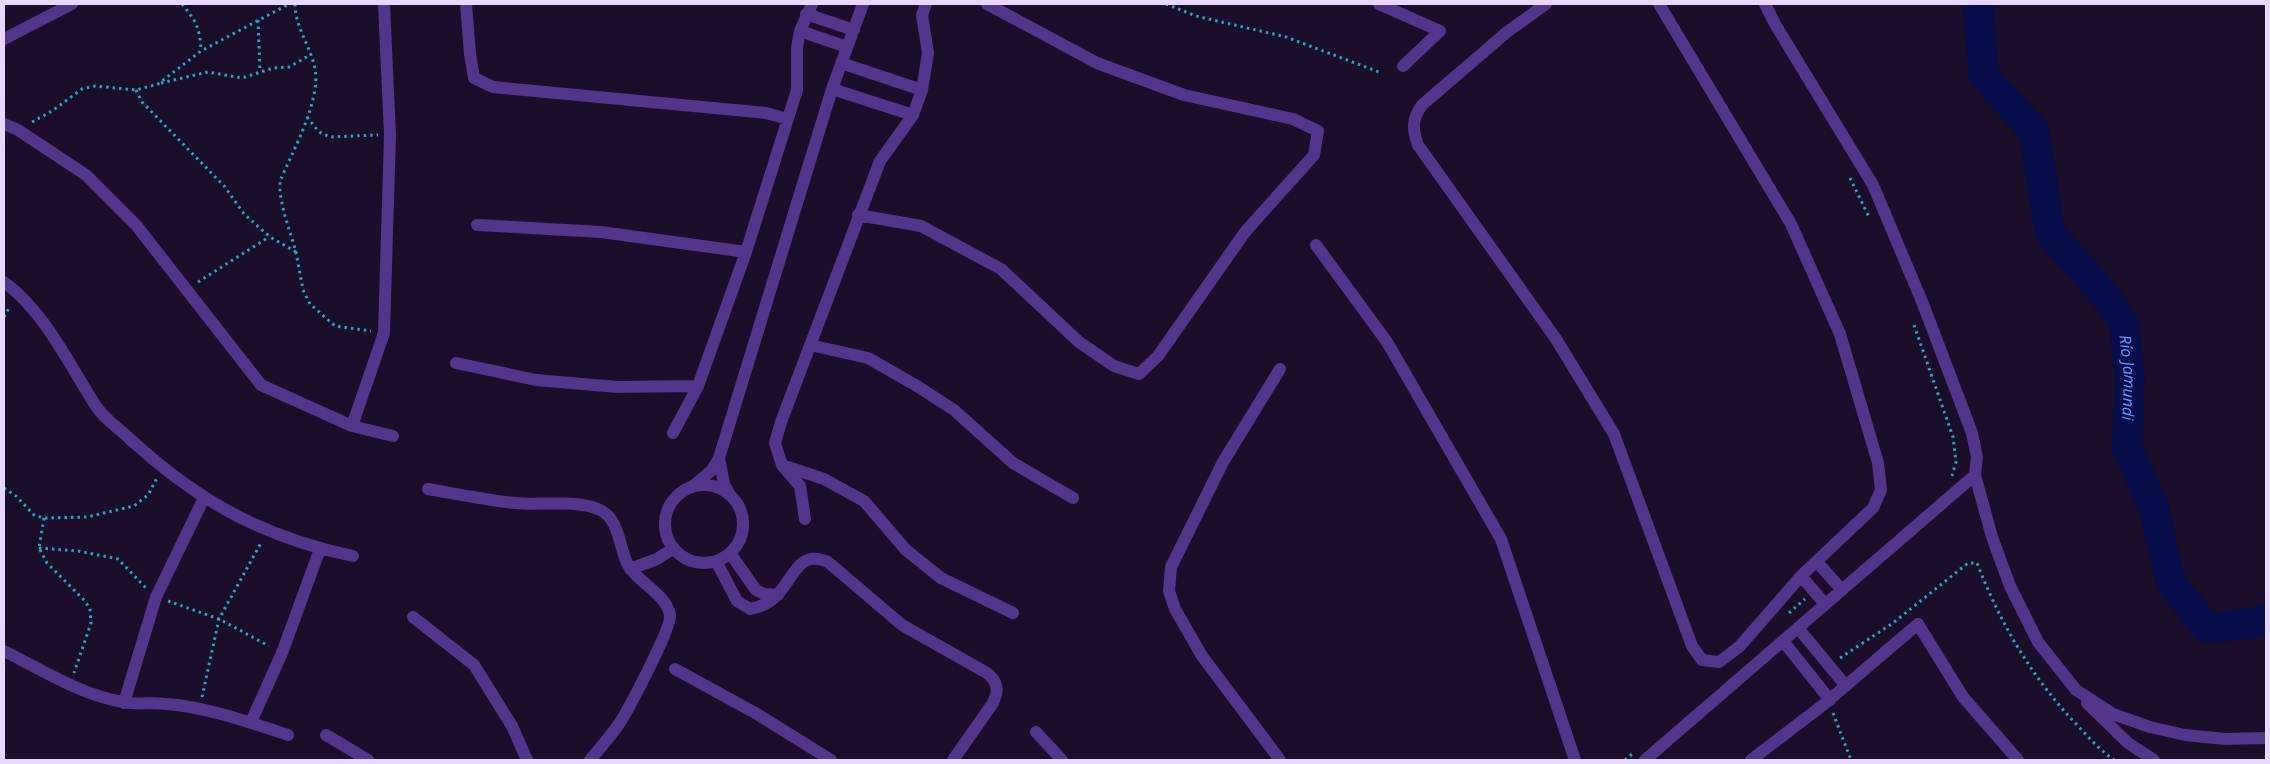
<svg xmlns="http://www.w3.org/2000/svg" width="2270" height="764" font-family="'Noto Sans',sans-serif">
<style>
.lines{fill:none;stroke-linecap:round;stroke-linejoin:round}
.river{stroke:#070e4a;stroke-width:30}
.path{stroke:#28a4c3;stroke-width:3;stroke-dasharray:2.5 4;stroke-linecap:butt}
.minor{stroke:#50378c;stroke-width:12}
.labels{text-anchor:middle;dominant-baseline:central;stroke-width:5;stroke-linejoin:round;paint-order:stroke}
.water-label{font-size:16px;font-style:italic;fill:#6590ff;stroke:#1a0e2a}
</style>
<rect width="100%" height="100%" fill="#1a0e2a"/>
<g class="lines">
<path class="river" id="s1" d="M1981,4L1978,10L1984,76L2034,131L2050,233L2104,294L2124,324L2130,378L2127,448L2153,505L2171,583L2207,628L2257,623L2266,617"/>
<path class="path" d="M182,4C196,21 200,28 201,51
M295,4C295,27 311,47 315,69C321,100 293,151 280,181V193L284,213L296,252L303,290L310,304L335,326L371,331
M1166,4L1196,16L1286,37L1379,72
M258,20L260,72
M161,83L208,72L242,78L273,68L289,67L310,55
M136,90L142,102L225,187L244,214L270,237L296,252
M307,117L319,132L330,137L378,135
M32,122L52,111L82,89L95,86L136,90L158,84L201,51L289,4
M1850,178L1869,217
M198,282L269,237
M4,317L10,306
M1914,325L1953,437L1956,462L1952,476
M4,488L16,496L34,515L44,518L87,517L134,506L148,495L157,478
M44,518L39,548L47,563L85,601L90,609L91,623L74,673
M39,548L78,551L118,559L146,588
M168,601L219,619L269,646
M1789,613L1805,599
M1840,658L1893,623L1968,563H1977C2001,625 2032,678 2078,726C2089,738 2100,750 2114,760
M202,697L219,619L262,541
M1833,713L1851,760
M1625,760L1632,754"/>
<path class="minor" d="M466,4L470,54L474,78L493,87L766,113L788,119
M1379,4L1440,31L1403,66
M1546,4L1507,32L1422,105C1412,119 1412,129 1418,145L1556,339L1614,434L1692,646L1702,660L1719,662L1739,647L1801,576L1873,508L1881,490L1878,463L1840,334L1791,224L1659,4
M1765,4L1775,24L1873,185L1923,304L1972,433L1977,457L1975,475L1992,537L2010,586L2038,642L2076,690L2113,714L2150,727L2185,735L2225,739L2266,738
M806,14L854,30
M800,31L847,47
M4,39L72,4
M841,63L922,90
M832,89L913,115
M4,124L18,130L86,175L136,225L261,385L352,426L393,436
M858,215L921,226L1001,269L1079,342L1114,366L1139,374L1158,356L1245,232L1314,155L1318,131L1293,119L1184,95L1097,63L987,4
M477,225L601,232L746,252
M1316,245L1387,342L1501,539L1575,760
M4,282C45,312 68,363 96,406C104,419 120,429 131,440C199,502 263,537 353,556
M810,345L868,358L917,386L954,410L1013,463L1073,498
M456,363L536,380L617,387L698,386
M1280,369L1223,462L1171,567L1169,591L1175,609L1202,656L1280,760
M352,426L384,333L390,135L384,4
M673,433L698,386L746,252L797,90V48L800,31L812,4
M719,458L724,484L730,495
M782,465L824,479L864,501L906,550L941,578L1013,613
M665 524a39 39 0 1 1 78 0a39 39 0 1 1-78 0Z
M692,487L712,470L719,458L832,89L863,4
M428,489C457,494 486,500 515,503C541,506 572,499 598,509C619,517 619,546 627,563C637,583 666,593 670,615C672,628 628,710 619,724C610,737 600,748 590,760
M805,519L800,486L782,465L775,443L781,422L880,161L913,115L922,90L928,53L922,15L926,4
M730,553L756,590L764,594L778,595
M716,561L737,601L750,609C761,607 771,602 778,594C794,577 799,549 828,562L902,625L987,673C998,682 999,690 993,703L953,760
M1817,562L1842,590
M630,569L657,559L674,548
M1801,576L1825,604
M413,617L474,665L512,726L527,760
M1798,628L1846,686
M1783,641L1830,700
M4,651C42,670 81,695 123,702C137,705 152,702 166,704C207,707 249,722 288,735
M675,669L757,714L831,760
M124,703L156,597L204,498
M2087,703L2128,743L2154,760
M251,722L282,653L320,549
M1036,732L1062,760
M326,735L368,760
M1645,760L1975,475
M1751,760L1823,705L1918,624L1963,697L2018,760"/>
</g>
<g class="labels">
<g class="water-label">
<text stroke="none"><textPath href="#s1" startOffset="422">Río Jamundi</textPath></text>
</g>
</g>
<rect width="2270" height="764" fill="none" stroke="#e6d7ff" stroke-width="10"/>
</svg>
